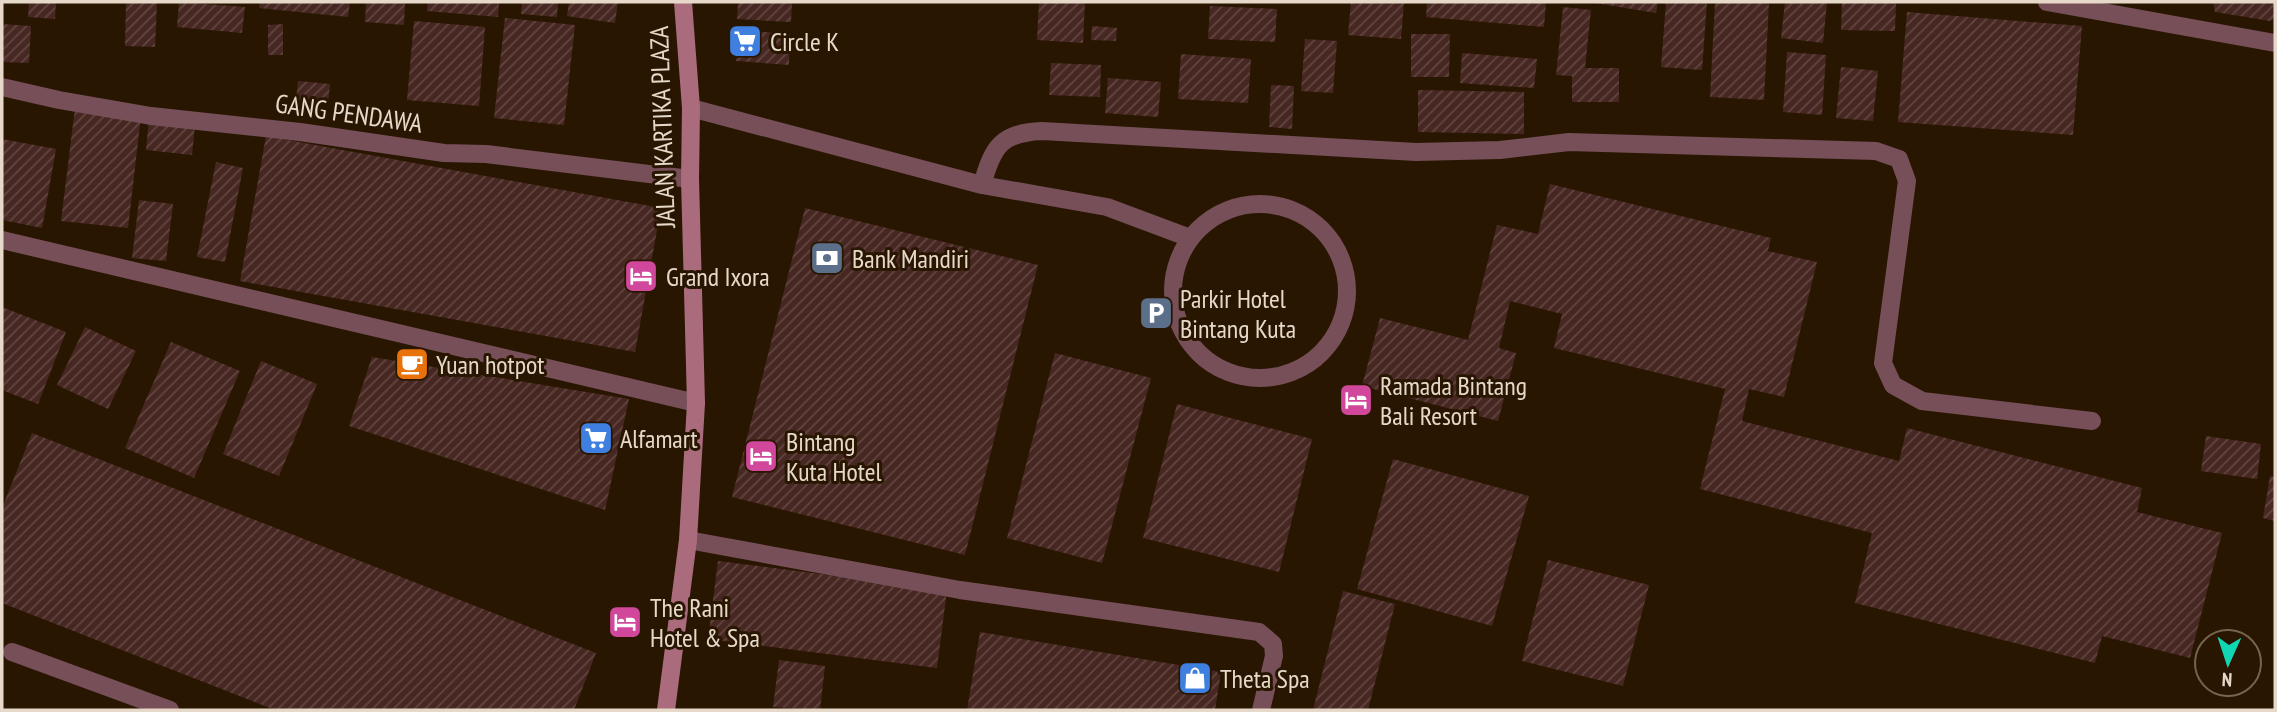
<svg xmlns="http://www.w3.org/2000/svg" width="2277" height="712" font-family="'PT Sans Narrow',sans-serif">
<style>
.building{fill:url(#building-hatch)}
.lines{fill:none;stroke-linecap:round;stroke-linejoin:round}
.service{stroke:#764f59;stroke-width:18}
.minor{stroke:#764f59;stroke-width:18}
.secondary{stroke:#aa6c7d;stroke-width:18}
.labels{text-anchor:middle;dominant-baseline:central;stroke-width:6;stroke-linejoin:round;paint-order:stroke}
.poi-label{font-size:26px;fill:#e6d9ca;stroke:#291600;text-anchor:start}
.street-label{font-size:26px;fill:#e6d9ca;stroke:#291600}
</style>
<defs>
<pattern id="building-hatch" width="6" height="6" patternUnits="userSpaceOnUse" patternTransform="scale(1.75)"><rect width="6" height="6" fill="#472722"/><path d="M-1 1l2-2M0 6l6-6M5 7l2-2" fill="none" stroke="#624641"/></pattern>
</defs>
<rect width="100%" height="100%" fill="#291600"/>
<path class="building" d="M29,2H56L55,19L28,17Z
M126,2H157L155,47L125,46Z
M179,2L245,7L242,33L177,27Z
M260,2H350L348,17L259,8Z
M366,2H405L404,25L365,22Z
M428,2H499L498,17L427,11Z
M522,2H558L557,17L521,14Z
M569,2H618L615,23L567,16Z
M738,2H792L791,22L737,19Z
M1039,2H1085L1083,43L1037,40Z
M1351,2H1404L1401,39L1348,35Z
M1427,2H1546L1544,27L1426,17Z
M1589,2H1658L1656,13Z
M1666,2H1707L1702,70L1661,67Z
M1715,2H1769L1764,100L1710,97Z
M1785,2H1827L1823,43L1781,38Z
M1842,2L1896,3L1895,31L1841,30Z
M2213,2H2275V18L2270,21L2215,12Z
M1210,6L1277,9L1275,42L1208,39Z
M1563,7L1591,10L1585,68H1619V102H1572V76L1556,75Z
M1907,12L2082,26L2073,135L1898,122Z
M505,18L575,25L564,125L494,118Z
M414,21L485,27L479,106L407,100Z
M2,24L31,26L29,63L2,62Z
M283,24V55H268V25Z
M1092,26L1117,28L1116,41L1091,40Z
M738,30L790,34L789,65L736,61Z
M1411,34H1450L1449,77H1411Z
M1305,39L1337,41L1333,93L1301,91Z
M1787,52L1826,55L1822,115L1783,112Z
M1462,53L1537,59L1534,88L1460,83Z
M1181,54L1251,59L1248,103L1178,99Z
M1051,63L1101,65L1100,97L1049,95Z
M1841,67L1878,71L1873,121L1836,118Z
M1108,78L1161,82L1158,117L1105,113Z
M298,81L330,84L328,104L296,100Z
M1271,85L1294,86L1292,129L1269,127Z
M1418,90L1524,92V134L1418,132Z
M75,108L141,116L128,228L61,221Z
M149,119L195,125L192,155L146,150Z
M266,136L661,208L635,352L240,281Z
M2,139L56,149L42,228L2,220Z
M216,162L243,168L225,262L197,257Z
M1550,184L1771,238L1768,251L1817,262L1784,397L1749,389L1742,421L1899,461L1907,428L2142,488L2137,512L2222,533L2190,658L2102,636L2095,663L1855,603L1872,533L1700,489L1725,389L1554,348L1562,314L1510,301L1499,348L1516,353L1498,421L1362,386L1380,318L1468,340L1497,225L1538,234Z
M139,200L173,204L166,261L132,258Z
M805,208L1038,265L965,555L732,497Z
M2,307L66,332L38,404L2,390Z
M85,327L136,351L108,409L57,385Z
M171,342L240,371L194,478L125,448Z
M1055,353L1151,378L1102,563L1007,538Z
M372,357L629,399L605,510L349,426Z
M261,361L317,384L279,476L223,454Z
M1177,404L1312,439L1279,572L1143,538Z
M32,433L596,653L574,710H275L2,603V508Z
M2206,436L2261,444L2257,479L2201,471Z
M1393,459L1529,496L1492,626L1357,589Z
M2270,476L2275,477V521L2263,518Z
M1548,560L1649,585L1623,686L1522,661Z
M718,561L947,590L937,668L708,639Z
M1343,591L1395,604L1368,710H1313Z
M980,632L1221,672L1215,710H967Z
M779,660L825,666L820,710L773,707Z"/>
<g class="lines">
<path class="service" d="M691,108L982,185L1107,207L1190,238
M982,185C993,146 1001,133 1042,131L1416,152L1500,150L1569,142L1876,151L1899,159L1907,181L1883,363L1893,385L1922,401L2092,421
M1173 291a87 87 0 1 1 174 0a87 87 0 1 1-174 0Z
M2,240L696,403
M688,540L960,590L1259,632L1273,644L1274,656L1261,710
M12,652L170,710"/>
<path class="minor" d="M2047,2L2275,43
M2,87L59,100L151,116L300,132L444,153L486,154L690,179"/>
<path class="secondary" d="M666,710L688,540L696,403L690,179L691,108L683,2"/>
</g>
<defs>
<g id="supermarket-square" transform="scale(1.75)"><rect x="-9" y="-9" width="18" height="18" rx="4" fill="#3f7fe0" stroke="#291600"/><path d="M-6-5.5h2.5l.6 2H6L4.5 2H-2.5L-4.4-4H-6ZM-1.5 3.2a1.3 1.3 0 1 0 .1 0ZM3 3.2a1.3 1.3 0 1 0 .1 0Z" fill="#fff"/></g>
<g id="bank-square" transform="scale(1.75)"><rect x="-9" y="-9" width="18" height="18" rx="4" fill="#5c6f8a" stroke="#291600"/><path d="M-6-4H6V4H-6ZM0-2.3a2.3 2.3 0 1 0 0 4.6a2.3 2.3 0 1 0 0-4.6Z" fill="#fff"/></g>
<g id="hotel-square" transform="scale(1.75)"><rect x="-9" y="-9" width="18" height="18" rx="4" fill="#d1479c" stroke="#291600"/><path d="M-6-4.5h1.5V1H6V5H4.5V3h-9V5H-6ZM-4 0a1.8 1.8 0 1 1 3.6 0ZM.5 0V-2.5h3Q6-2.5 6 0Z" fill="#fff"/></g>
<g id="parking-square" transform="scale(1.75)"><rect x="-9" y="-9" width="18" height="18" rx="4" fill="#5c6f8a" stroke="#291600"/><path d="M-3.5-5.5H1a3.5 3.5 0 0 1 0 7H-1V5.5H-3.5ZM-1-3.4V-.6H.8a1.4 1.4 0 0 0 0-2.8Z" fill="#fff"/></g>
<g id="cafe-square" transform="scale(1.75)"><rect x="-9" y="-9" width="18" height="18" rx="4" fill="#e8710a" stroke="#291600"/><path d="M-5.5-4.5H6V0H3Q3 3.5 0 3.5H-2.5Q-5.5 3.5-5.5 0ZM3-3.2v2h1.7v-2ZM-6 4.5H4V6H-6Z" fill="#fff"/></g>
<g id="shop-square" transform="scale(1.75)"><rect x="-9" y="-9" width="18" height="18" rx="4" fill="#3f7fe0" stroke="#291600"/><path d="M-5-2.5h2.3a2.7 3.5 0 0 1 5.4 0H5L5.5 6h-11ZM-1.5-2.5h3a1.5 2.3 0 0 0-3 0Z" fill="#fff"/></g>
</defs>
<g fill-rule="evenodd">
<use href="#supermarket-square" x="745" y="41"/>
<use href="#bank-square" x="827" y="258"/>
<use href="#hotel-square" x="641" y="276"/>
<use href="#parking-square" x="1156" y="313"/>
<use href="#cafe-square" x="412" y="364"/>
<use href="#hotel-square" x="1356" y="400"/>
<use href="#supermarket-square" x="596" y="438"/>
<use href="#hotel-square" x="761" y="456"/>
<use href="#hotel-square" x="625" y="622"/>
<use href="#shop-square" x="1195" y="678"/>
</g>
<g class="labels">
<g class="poi-label">
<text x="770" y="41">Circle K</text>
<text x="852" y="258">Bank Mandiri</text>
<text x="666" y="276">Grand Ixora</text>
<text x="1180" y="298">Parkir Hotel<tspan x="1180" dy="30">Bintang Kuta</tspan></text>
<text x="436" y="364">Yuan hotpot</text>
<text x="1380" y="385">Ramada Bintang<tspan x="1380" dy="30">Bali Resort</tspan></text>
<text x="620" y="438">Alfamart</text>
<text x="786" y="441">Bintang<tspan x="786" dy="30">Kuta Hotel</tspan></text>
<text x="650" y="607">The Rani<tspan x="650" dy="30">Hotel &amp; Spa</tspan></text>
<text x="1220" y="678">Theta Spa</text>
</g>
<g class="street-label">
<text transform="translate(349 113) rotate(8)">GANG PENDAWA</text>
<text transform="translate(662 127) rotate(-92)">JALAN KARTIKA PLAZA</text>
</g>
</g>
<rect width="2277" height="712" fill="none" stroke="#e6d9ca" stroke-width="7"/>
<g transform="translate(2228 663) rotate(183)"><circle r="33" fill="#291600" stroke="#756451" stroke-width="2"/>
<path d="M0-5L12 26L0 18L-12 26Z" fill="#12d5b4"/>
<text y="-10" font-size="19" font-weight="bold" text-anchor="middle" fill="#e6d9ca">N</text>
</g>
</svg>
